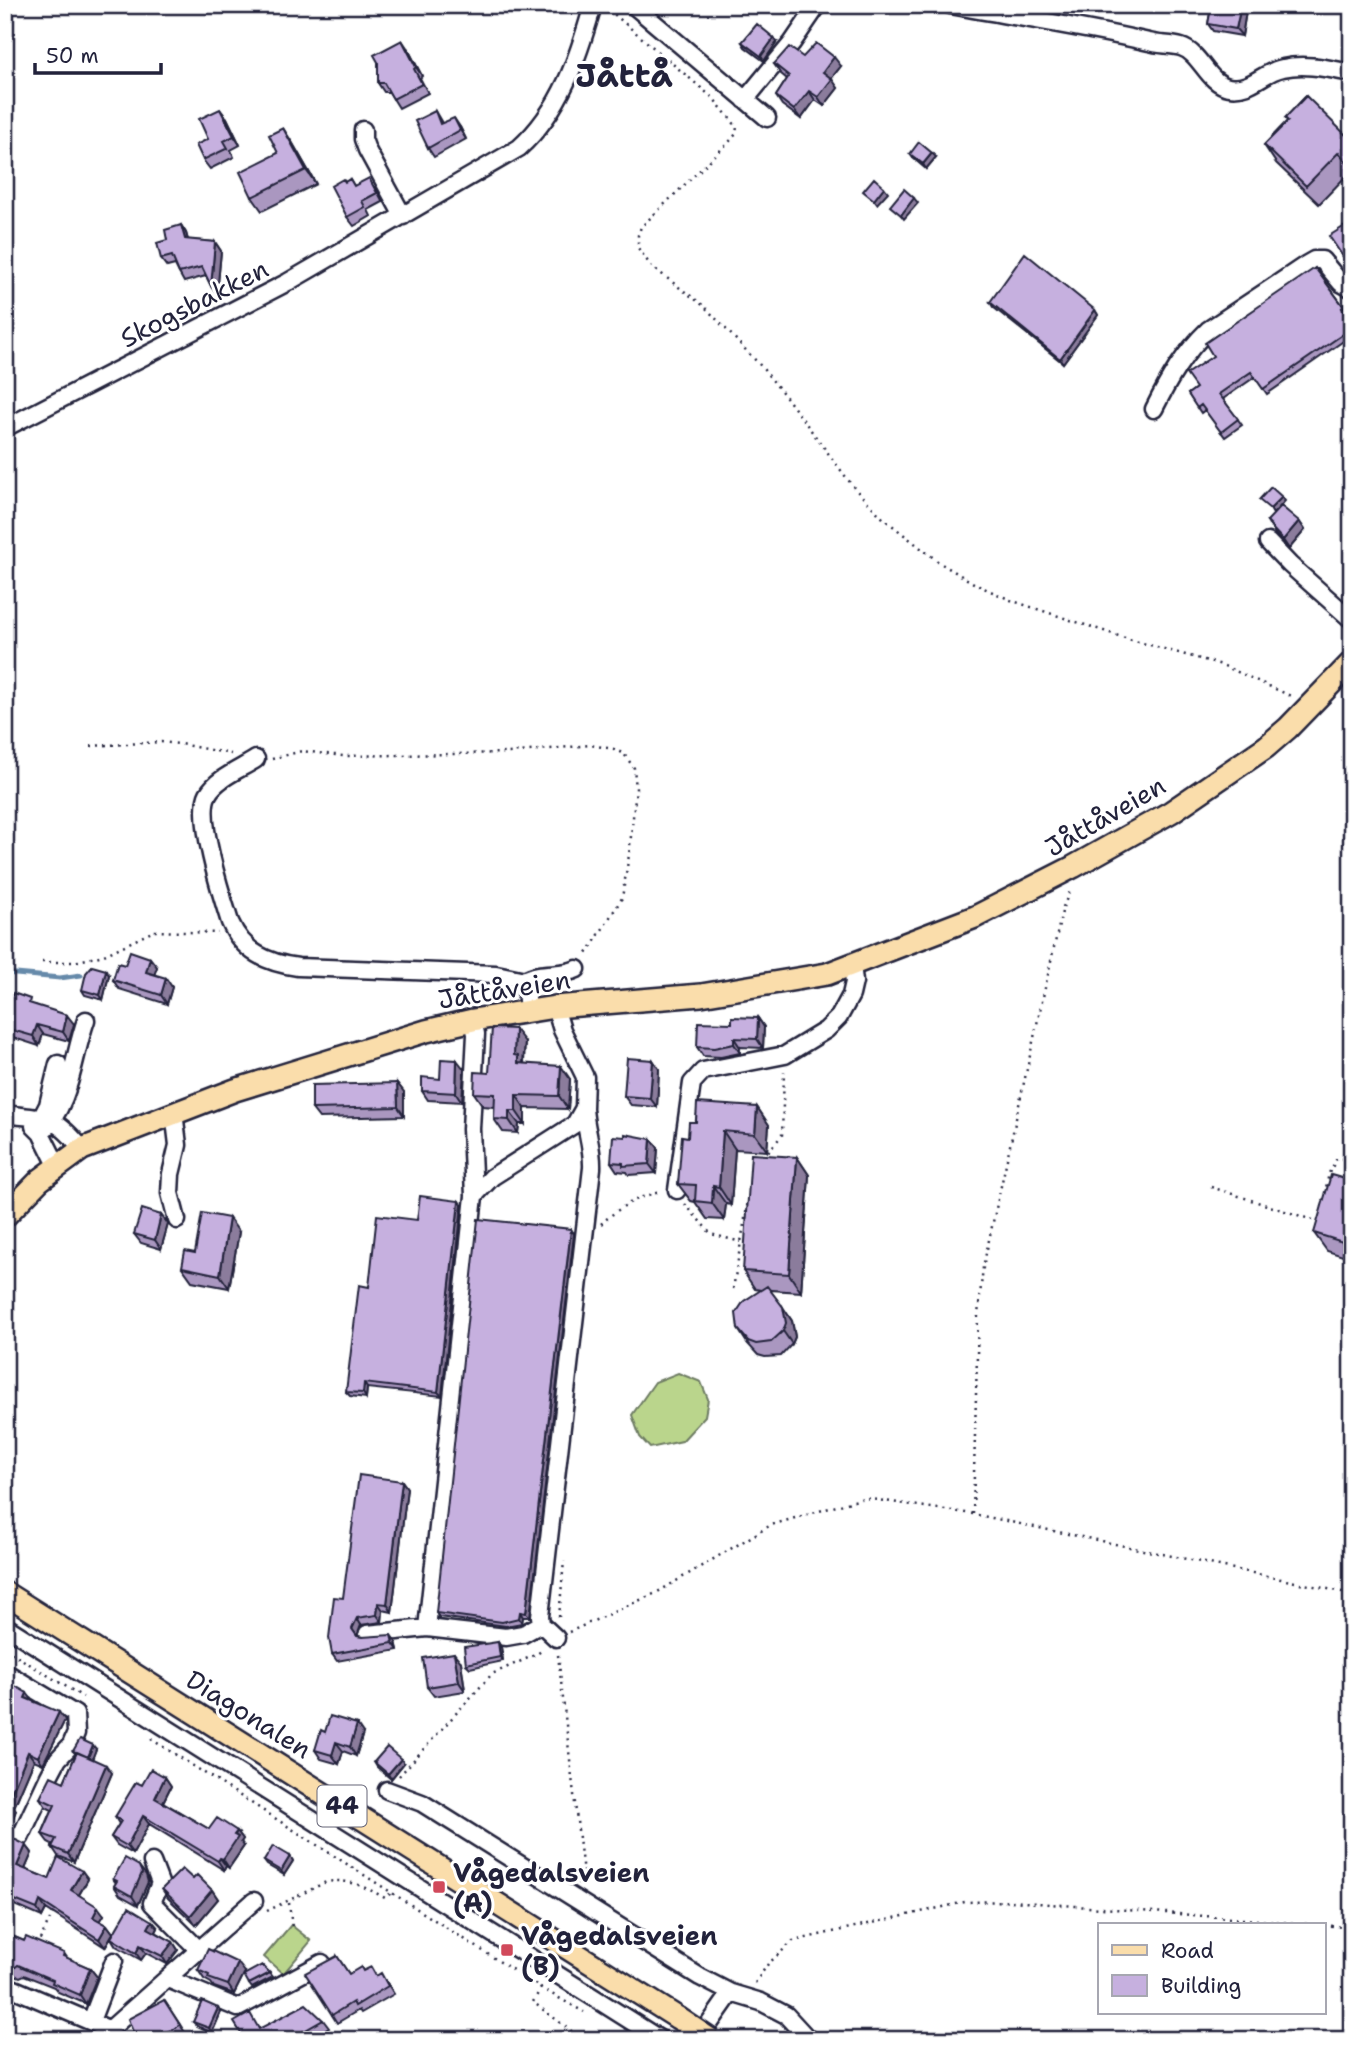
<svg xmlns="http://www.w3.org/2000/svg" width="1357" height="2045" font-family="'Shantell Sans',sans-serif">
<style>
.green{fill:#bad58c;stroke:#6e7c64;stroke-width:2}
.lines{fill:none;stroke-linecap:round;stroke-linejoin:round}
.stream{stroke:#668aaa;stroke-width:5}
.minor-casing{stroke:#22223b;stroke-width:21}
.major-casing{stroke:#22223b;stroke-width:26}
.path{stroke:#22223b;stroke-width:2.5;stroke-dasharray:2 5;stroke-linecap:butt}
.minor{stroke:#fff;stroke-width:16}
.major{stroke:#faddab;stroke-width:21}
.major-bridge-casing{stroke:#22223b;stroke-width:26;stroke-linecap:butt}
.major-bridge{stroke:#faddab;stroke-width:21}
.wall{fill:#aa97c0;stroke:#22223b;stroke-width:2}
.shaded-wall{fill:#8b7b9c;stroke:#22223b;stroke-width:2}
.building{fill:#c6b0df;stroke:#22223b;stroke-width:2}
.poi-dot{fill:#d1495b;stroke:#fff;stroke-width:2.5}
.labels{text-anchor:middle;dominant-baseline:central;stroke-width:6;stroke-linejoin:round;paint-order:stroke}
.shield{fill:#fff;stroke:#646476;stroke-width:2}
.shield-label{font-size:24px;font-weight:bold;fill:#22223b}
.street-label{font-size:26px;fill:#22223b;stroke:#fff}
.poi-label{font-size:26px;font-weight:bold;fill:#22223b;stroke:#fff;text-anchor:start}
.district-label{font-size:33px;font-weight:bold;fill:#22223b;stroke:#fff}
</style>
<rect width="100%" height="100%" fill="#fff"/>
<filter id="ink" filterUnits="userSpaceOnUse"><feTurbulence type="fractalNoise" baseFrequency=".0143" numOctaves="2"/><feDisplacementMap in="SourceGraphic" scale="14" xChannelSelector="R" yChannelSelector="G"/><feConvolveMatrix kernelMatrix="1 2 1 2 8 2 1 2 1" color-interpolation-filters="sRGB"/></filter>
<g filter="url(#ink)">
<path class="green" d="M678,1373L701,1382L708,1399L705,1416L682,1441L650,1448L640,1437L632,1415L655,1382Z
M291,1925L311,1941L283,1974L264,1957Z"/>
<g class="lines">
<path class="stream" d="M5,973L60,978L81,975"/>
<g class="minor-casing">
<path id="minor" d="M633,5L767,118
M950,5C1017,17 1083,27 1149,42C1159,45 1171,44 1181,47C1201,53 1207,83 1229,87C1251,91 1264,71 1283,68C1306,63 1329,69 1352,73
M745,100L792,43L818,5
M363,130V139L367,150L403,216
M1154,409C1169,379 1184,353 1208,330L1307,264L1314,260H1322L1341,283L1352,289
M5,428L288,282L519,148C561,110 578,58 593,5
M1268,542L1290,565L1352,620
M256,759C241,769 217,778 208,794C196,816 222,897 230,922C243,952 267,963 298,967L496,974L525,980
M528,1010L525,980C540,970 561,977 577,969
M174,1112L178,1145L171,1174L170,1193L177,1220
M5,1114C46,1120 53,1113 82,1149
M34,1126L41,1133L57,1165
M37,1126L48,1105L58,1064
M41,1133C72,1103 72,1059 86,1020
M677,1190L692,1083L703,1071L785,1055L826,1030L839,1017L851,995L854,982L852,964
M474,1196L492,1177L575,1124L584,1108L585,1077L562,1030L555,1007
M5,1626L661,2040
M427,1628L474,1196L471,1129L476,1034L473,1020
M367,1634L427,1628L506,1637L523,1634L541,1624
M556,1638L541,1624L540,1616L592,1168C593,1147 585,1129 584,1108
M5,1672L75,1714L76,1733L71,1745L58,1759L49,1776L20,1838L5,1832
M387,1790L422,1803L700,1977L731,1993L761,2002L786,2015L809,2040
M152,1862L160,1883L152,1903L200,1951
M168,1979L238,2008L322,1963
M5,1985L108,2029
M91,2021L114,1961
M98,2040L254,1901
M698,2040L731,1993"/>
</g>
<g class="major-casing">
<path id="major" d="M5,1216L40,1180L82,1149L235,1090L426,1031L473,1020L555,1007L701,995L827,974L975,917L1073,867L1171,812L1266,747L1288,728L1352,662
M5,1593L678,2018"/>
</g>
<path class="path" d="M609,10L713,98L737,127L736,134L730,141L641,227L638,235V248L651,266L704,306L759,364L786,397L855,489L884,519L940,563L977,585L1013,601L1128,639L1222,665L1293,697
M91,746L161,742L180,744L231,754
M272,759L302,751L343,756L509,753L590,745L614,749L624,754L634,768L636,789L629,855L622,898L585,957
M42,962H74L104,955L154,931L218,933
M764,1157L782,1135L784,1072
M1211,1187L1319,1222V1220
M685,1204L711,1234L741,1242
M1322,1207L1329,1173L1337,1158L1352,1160
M601,1224C618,1208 639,1195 662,1192
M733,1289L748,1201
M973,1514L978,1315L983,1267L1063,907L1070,891
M559,1617L564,1561
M569,1632L656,1593L771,1525L864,1498L973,1514L1352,1594
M5,1649L83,1697
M558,1655L583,1873L578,1884
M151,1739L541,1988L584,2012
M399,1776L492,1674L537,1654L544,1649
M289,1903L292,1927
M267,1911L326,1882C349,1878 365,1887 385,1898L391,1893
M1324,1925L1352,1928
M37,1946L54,1911
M755,1983L768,1964L793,1941L965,1902L1011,1901L1308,1924
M541,1988L533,2002L583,2040"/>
<use href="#minor" class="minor"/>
<use href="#major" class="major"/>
<g class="major-bridge-casing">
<path id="major-bridge" d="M678,2018L711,2040"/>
</g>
<use href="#major-bridge" class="major-bridge"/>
</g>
<path class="wall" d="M1206,5H1247L1242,36L1213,31L1208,24L1210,13L1206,7Z
M742,42H777L764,61L745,47Z
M408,49L422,76L420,78L428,93L399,108L389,92H384L378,83Z
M803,57L841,66L831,79L838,88L824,106L815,100L801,119L782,105L776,96L787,79L780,73L774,64Z
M1306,96L1352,170L1319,204L1276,163L1264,145L1287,121L1285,118Z
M435,111L442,123L460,127L466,139L434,157L428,148Z
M227,118L240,145L231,150L234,157L210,169L203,160L208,139Z
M292,142L316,184L262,211L252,197Z
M910,154L936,157L926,169L913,158Z
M350,179L354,186L375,187L383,202L368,210L371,216L354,226L347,217L345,182Z
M181,225L186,233L188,240L215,242L221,251L217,294L211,286L206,276L184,282L179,273L175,265L167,267L161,259L167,240Z
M1315,268L1348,312L1346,313L1352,322V335L1267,394L1255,377L1223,399L1242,425L1225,437L1205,410L1201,413L1188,394L1196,388L1213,356Z
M990,302L1095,310L1098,315L1063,363L993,307Z
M1267,521H1299L1305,530L1289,549L1275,534Z
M150,958L157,967L154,974L172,987L167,1004L119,989L113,980L125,965Z
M109,975L103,1000L85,995L82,990Z
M35,1005L74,1024L69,1041L43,1034L39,1046L8,1036L5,1031V1016Z
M758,1018L764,1027L763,1048L740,1047V1053L721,1057L703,1056L697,1047L732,1023Z
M525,1042L524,1064L570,1079L568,1109L525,1108V1124H519L518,1133L503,1132L494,1119V1107L483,1106L474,1093L489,1073Z
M653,1060L659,1069L657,1107L631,1105L624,1096Z
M464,1069L462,1102L428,1100L422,1091L440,1079Z
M397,1083L404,1092V1116L319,1118L312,1109Z
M757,1107L769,1125L767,1151L735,1149L731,1205L726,1204L724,1220L707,1219L695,1202L691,1201L678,1184L688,1137L696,1122Z
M651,1139L658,1148L656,1173L629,1175L627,1172L617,1171L611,1162Z
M797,1157L809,1175L801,1292L770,1290L792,1321L795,1337L792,1344L781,1356L765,1357L758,1355L747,1343L738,1329L761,1290L755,1289L743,1271Z
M1352,1181V1259L1327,1251L1314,1233Z
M462,1205L442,1396L367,1388L366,1398L350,1396L346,1392L369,1287L417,1220Z
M161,1215L168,1224L161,1249L141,1243L134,1234Z
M571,1229L574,1234L530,1617H523L522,1623L506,1626L439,1617L436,1613Z
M239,1232L229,1288L192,1281L182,1267L195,1253Z
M402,1481L407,1488L392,1612L383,1610L382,1622L361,1625L357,1636L396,1642L398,1650L337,1661L332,1654L343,1598Z
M498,1642L501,1647L503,1661L470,1668L466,1664Z
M461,1662L465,1691L434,1696L427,1687Z
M5,1694L33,1701L65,1720L43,1764L34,1760L14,1807L16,1810L11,1823L5,1821Z
M325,1732L363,1733L356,1756L343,1751L339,1764L321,1759L315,1750Z
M96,1749L92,1759L112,1773L74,1862L58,1856L52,1847L54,1845L48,1842L42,1834L52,1810L46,1807L40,1798L64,1782L76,1754L73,1751Z
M374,1762L404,1763L391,1779L377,1767Z
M165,1777L171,1786L163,1802L209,1829L237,1831L243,1839L241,1842L244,1846L229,1868L226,1866L224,1870L149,1824L133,1854L117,1845L111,1837L119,1824L115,1817L142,1785Z
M5,1844L26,1845L32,1853L25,1869L49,1879L82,1871L88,1879L79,1895L104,1915L100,1921L107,1925L113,1933L105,1947L46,1909L42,1917L5,1901Z
M290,1856L293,1861L284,1875L267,1865L264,1861Z
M146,1875L148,1882L138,1905L120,1895L114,1886L116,1883L113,1879Z
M193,1879L212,1890L218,1899L196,1925L168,1898L162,1889Z
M152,1921L158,1928L156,1932L173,1942L178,1950L167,1964L146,1953L141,1960L116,1946L111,1938Z
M5,1933L24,1941L64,1953L68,1959L90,1968L97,1977L86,2004L58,1992L54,1987L24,1975L20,1977L5,1971Z
M337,1956L349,1974L363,1971L377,1976L386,1981L394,1994L361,2013L359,2010L337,2023L332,2015Z
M198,1970L245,1972L234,1994L214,1987L211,1983L204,1979Z
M270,1973L273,1977L252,1988L249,1984Z
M164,2000L186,2034L176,2040H136Z
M221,2012L212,2033L197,2026L193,2022Z
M323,2020L329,2028L308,2040H233L260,2028Z"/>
<path class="shaded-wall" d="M1241,5H1247L1242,36L1236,29Z
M774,38L777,42L764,61L761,56Z
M402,40L408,49L422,76L416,67Z
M834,57L841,66L829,81L823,72Z
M832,79L838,88L824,106L818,97Z
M809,91L815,100L801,119L794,110Z
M220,109L227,118L240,145L234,136Z
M454,118L460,127L466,139L460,130Z
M283,128L292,142L316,184L306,170Z
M932,153L936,157L926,169L923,164Z
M884,187L888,192L877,204L874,200Z
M914,198L918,203L904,219L901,215Z
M181,225L186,233L190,248L185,239Z
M215,242L221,251L217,294L211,286Z
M1095,310L1098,315L1063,363L1060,359Z
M1282,497L1285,501L1273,514L1270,509Z
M1299,521L1305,530L1289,549L1283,540Z
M150,958L157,967L152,981L146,972Z
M106,970L109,975L103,1000L100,995Z
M166,978L172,987L167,1004L161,995Z
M67,1015L74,1024L69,1041L63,1032Z
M758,1018L764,1027L763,1048L757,1039Z
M37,1025L43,1034L39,1046L33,1036Z
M515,1029L525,1042L523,1063L528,1069L518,1063L514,1055Z
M734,1038L740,1047V1053L734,1044Z
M457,1060L464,1069L462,1102L456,1093Z
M653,1060L659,1069L657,1107L650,1098Z
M561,1066L570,1079L568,1109L559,1096Z
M397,1083L404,1092V1116L398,1107Z
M516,1095L525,1108V1124L516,1111Z
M757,1107L769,1125L767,1151L755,1134Z
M509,1111L519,1124L518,1133L509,1120Z
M723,1131L735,1149L731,1205L719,1187Z
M651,1139L658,1148L656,1173L649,1164Z
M797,1157L809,1175L801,1292L789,1274Z
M713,1186L726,1204L724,1220L712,1203Z
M459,1201L462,1205L442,1396L438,1392Z
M161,1215L168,1224L161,1249L155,1240Z
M229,1218L239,1232L229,1288L220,1275Z
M571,1229L574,1234L530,1617L526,1613Z
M783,1307L792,1321L795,1337L792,1344L783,1331Z
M364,1383L367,1388L366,1398L363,1393Z
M402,1481L407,1488L392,1612L387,1604Z
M378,1603L383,1610L382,1622L377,1615Z
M520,1612L523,1617L522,1623L519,1618Z
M357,1618L361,1625L357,1636L352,1629Z
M391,1635L396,1642L398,1650L393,1643Z
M498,1642L501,1647L503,1661L500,1657Z
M454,1653L461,1662L465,1691L459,1682Z
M27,1693L33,1701L25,1698Z
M59,1712L65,1720L43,1764L38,1757Z
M357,1724L363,1733L356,1756L350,1747Z
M336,1742L343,1751L339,1764L332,1755Z
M93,1745L96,1749L91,1762L88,1757Z
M28,1752L34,1760L14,1807L16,1810L11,1823L5,1815L8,1801Z
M401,1759L404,1763L391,1779L388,1774Z
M106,1765L112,1773L74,1862L68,1854Z
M165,1777L171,1786L161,1806L155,1798Z
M143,1816L149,1824L133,1854L127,1846Z
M237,1831L243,1839L241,1842L244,1846L229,1868L223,1859Z
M26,1845L32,1853L23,1874L17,1866Z
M290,1856L293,1861L284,1875L281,1871Z
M220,1858L226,1866L224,1870L218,1861Z
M139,1866L146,1875L148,1882L138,1905L132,1896Z
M82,1871L88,1879L77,1898L71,1890Z
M212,1890L218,1899L196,1925L190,1916Z
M40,1901L46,1909L42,1917L37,1909Z
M98,1907L104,1915L98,1925L93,1917Z
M152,1921L158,1928L154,1936L148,1928Z
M107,1925L113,1933L105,1947L99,1939Z
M173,1942L178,1950L167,1964L162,1956Z
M140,1945L146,1953L141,1960L136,1953Z
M238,1963L245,1972L234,1994L228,1985Z
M90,1968L97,1977L86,2004L80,1995Z
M218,2008L221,2012L212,2033L209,2028Z"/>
<path class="building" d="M1206,5H1241L1236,29L1208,24L1211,8L1206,7Z
M757,24L774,38L761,56L742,42Z
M402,40L416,67L414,69L422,84L393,99L384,83H378V62L374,55Z
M816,43L834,57L823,72L832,79L818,97L809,91L794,110L776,96L789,76L774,64L789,47L803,57Z
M1306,96L1352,141V170L1339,152L1306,186L1264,145L1288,121L1285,118Z
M220,109L234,136L224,141L228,148L203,160L196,145L208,139L199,119Z
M435,111L440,124L454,118L460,130L428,148L415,121Z
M283,128L306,170L252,197L240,172L278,153L269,135Z
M919,142L932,153L923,164L910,154Z
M369,178L377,193L362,201L365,207L347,217L331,186L343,179L345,182L350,179L354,186Z
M874,178L884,187L874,200L863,191Z
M904,189L914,198L901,215L890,206Z
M1348,224L1352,230V266L1350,267L1329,236Z
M181,225L185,239L215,242L211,286L202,267L179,273L172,256L161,259L157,243L167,240L165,230Z
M1025,253L1095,310L1060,359L990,302Z
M1315,268L1344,307L1342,308L1352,323V328L1263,389L1251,372L1219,394L1238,419L1221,432L1201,405L1197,408L1188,394L1196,388L1186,374L1213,356L1205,343Z
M1271,487L1282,497L1270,509L1259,500Z
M1281,506L1299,521L1283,540L1269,525L1270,524L1267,521Z
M130,951L150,958L146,972L166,978L161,995L113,980L118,963L125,965Z
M92,966L106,970L100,995L82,990L86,973Z
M13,993L30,999L29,1003L67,1015L63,1032L37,1025L33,1036L5,1028V1016Z
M732,1017L758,1018L757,1039L734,1038V1044L714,1048L697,1047L698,1022L732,1023Z
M492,1028L515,1029L514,1055L518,1056V1063L561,1066L559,1096L516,1095V1111H509V1120L494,1119L495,1094L474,1093L475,1072L489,1073Z
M627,1058L653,1060L650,1098L624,1096Z
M441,1059L457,1060L456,1093L422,1091V1077L440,1079Z
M397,1083L398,1107L312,1109V1085Z
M697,1103L757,1107L755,1134L723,1131L719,1187L713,1186L712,1203L695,1201L696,1185L678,1184L682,1136L688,1137L689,1122H696Z
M625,1134L651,1139L649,1164L623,1166V1163L611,1162L613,1136L625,1137Z
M751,1154L797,1157L789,1274L743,1271Z
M1331,1175L1352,1181V1245L1314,1233Z
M420,1196L459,1201L438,1392L364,1383L363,1393L346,1392L359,1285L369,1287L377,1215L417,1220Z
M142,1209L161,1215L155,1240L134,1234Z
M202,1213L229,1218L220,1275L182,1267L185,1251L195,1253Z
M478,1219L571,1229L526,1613L520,1612L519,1618L502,1622L436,1613Z
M767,1286L783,1307L786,1323L783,1331L771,1342L756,1344L748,1341L738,1329L736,1313L744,1301Z
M359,1475L402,1481L387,1604L378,1603L377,1615L357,1618L352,1629L357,1636L362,1637L391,1635L393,1643L332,1654L329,1638L334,1597L343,1598Z
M498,1642L500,1657L466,1664L464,1647Z
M454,1653L459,1682L427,1687L423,1658Z
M10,1683L27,1693L25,1698L59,1712L38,1757L28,1752L8,1801L11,1802L5,1815V1694Z
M330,1716L357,1724L350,1747L336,1742L332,1755L315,1750L321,1730L325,1732Z
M80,1739L93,1745L88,1757L73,1751Z
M387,1747L401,1759L388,1774L374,1762Z
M77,1752L106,1765L68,1854L52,1847L56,1839L42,1834L55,1805L40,1798L51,1776L64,1782Z
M151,1769L165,1777L155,1798L209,1829L217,1818L237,1831L234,1835L238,1837L223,1859L220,1858L218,1861L143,1816L127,1846L111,1837L121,1821L115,1817L136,1782L142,1785Z
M7,1839L16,1840L26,1845L17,1866L49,1879L58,1857L82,1871L71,1890L98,1907L93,1917L107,1925L99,1939L40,1901L37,1909L5,1896V1844Z
M273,1846L290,1856L281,1871L264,1861Z
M125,1858L139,1866L142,1873L132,1896L114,1886L117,1881L113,1879Z
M182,1869L193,1879L197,1875L212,1890L190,1916L162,1889Z
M129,1907L152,1921L148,1928L173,1942L162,1956L140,1945L136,1953L111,1938Z
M5,1933L24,1941L26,1937L64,1953L63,1956L90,1968L80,1995L52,1983L53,1980L18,1965L14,1968L5,1964Z
M208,1949L238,1963L228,1985L208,1978L209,1975L198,1970Z
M337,1956L349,1974L361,1967L363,1971L371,1967L376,1976L381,1973L388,1986L355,2006L353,2002L332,2015L305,1973Z
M262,1965L270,1973L249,1984L244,1975Z
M164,2000L180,2025L154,2040H143L142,2037L136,2039L128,2019Z
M202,2001L218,2008L209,2028L193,2022Z
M306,2004L323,2020L288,2040H233L242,2035L234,2022L250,2013L259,2029Z"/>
</g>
<g class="poi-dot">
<rect x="432" y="1880" width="14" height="14" rx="3.5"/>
<rect x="500" y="1943" width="14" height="14" rx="3.5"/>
</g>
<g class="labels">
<rect class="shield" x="317.5" y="1785.5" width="49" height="41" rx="5"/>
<g class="shield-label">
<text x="342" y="1806">44</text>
</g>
<g class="street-label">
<text transform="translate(194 303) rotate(-27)">Skogsbakken</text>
<text transform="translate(1105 816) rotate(-30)">Jåttåveien</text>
<text transform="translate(504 989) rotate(-9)">Jåttåveien</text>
<text transform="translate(249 1714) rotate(32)">Diagonalen</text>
</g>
<g class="poi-label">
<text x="453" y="1872">Vågedalsveien<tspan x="453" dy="30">(A)</tspan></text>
<text x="521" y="1935">Vågedalsveien<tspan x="521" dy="30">(B)</tspan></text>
</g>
<g class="district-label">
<text x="624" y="75">Jåttå</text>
</g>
</g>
<rect width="1357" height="2045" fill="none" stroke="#fff" stroke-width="28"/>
<rect x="14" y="14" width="1329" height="2017" fill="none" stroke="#22223b" stroke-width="2.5" filter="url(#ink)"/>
<rect x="1098" y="1923" width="228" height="91" fill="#ffffff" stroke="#a7a7b1" stroke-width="2"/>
<rect x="1112" y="1945" width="35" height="10" fill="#faddab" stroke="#a7a7b1" stroke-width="2"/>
<text x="1161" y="1958" font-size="21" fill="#22223b">Road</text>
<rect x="1112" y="1975" width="35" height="21" fill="#c6b0df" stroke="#a7a7b1" stroke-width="2"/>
<text x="1161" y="1993" font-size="21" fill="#22223b">Building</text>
<path d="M35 63v10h126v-10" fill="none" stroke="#22223b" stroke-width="3.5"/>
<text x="46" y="63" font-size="21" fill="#22223b" stroke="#ffffff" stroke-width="5" paint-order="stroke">50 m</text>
</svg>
